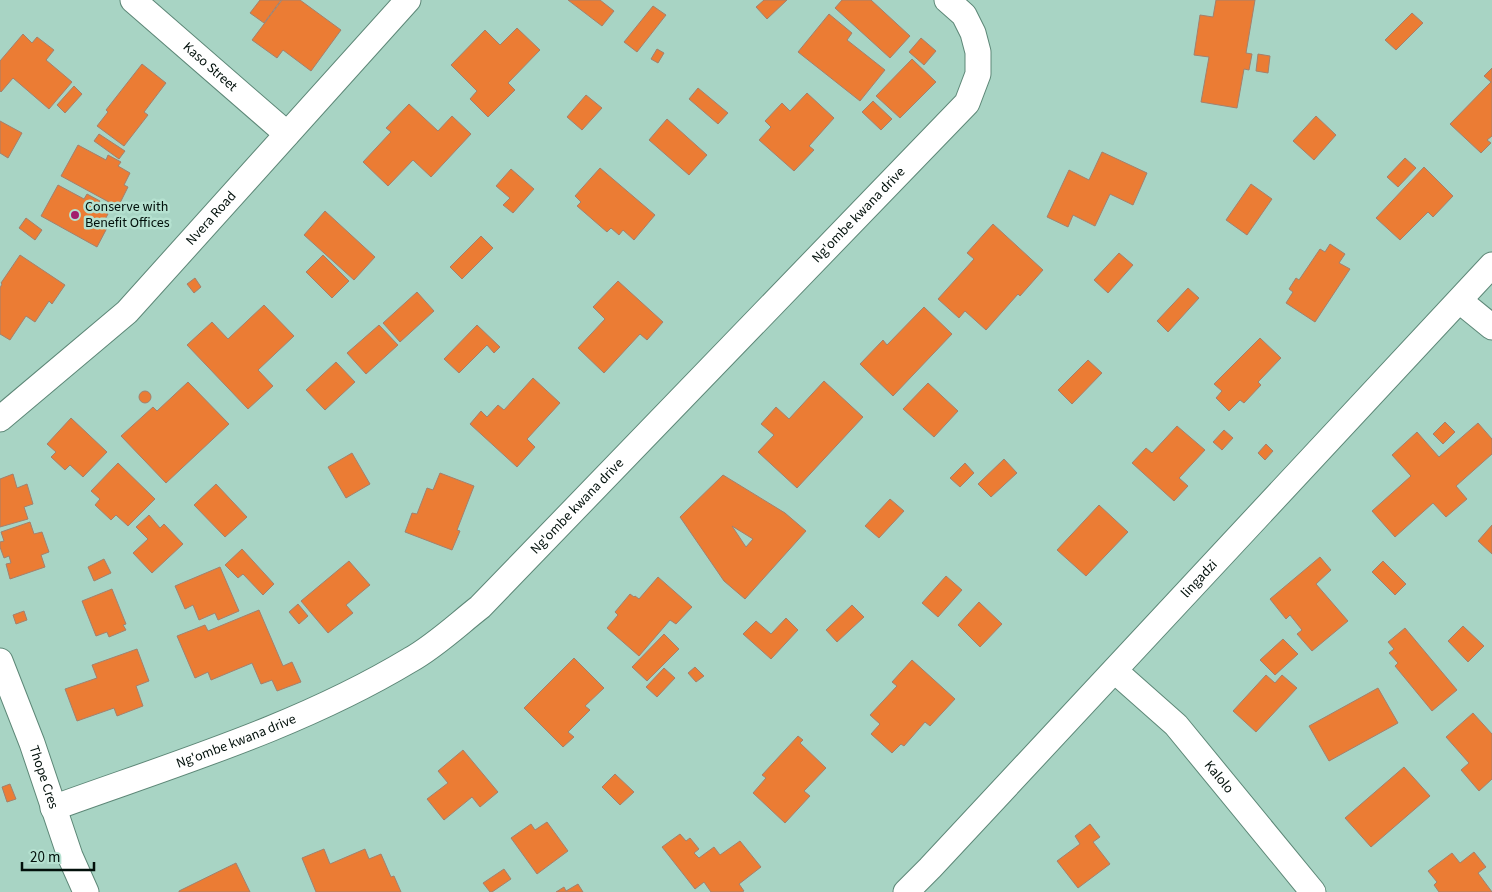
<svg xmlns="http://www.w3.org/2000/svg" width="1492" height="892" font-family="'Source Sans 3',sans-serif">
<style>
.building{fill:#eb7c34;stroke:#a3806d;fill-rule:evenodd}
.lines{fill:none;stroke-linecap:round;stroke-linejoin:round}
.minor-casing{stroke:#5d8777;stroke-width:27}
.minor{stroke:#fff;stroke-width:25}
.poi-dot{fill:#a31f6d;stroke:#b5e1d0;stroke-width:2}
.labels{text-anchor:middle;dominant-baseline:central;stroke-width:5;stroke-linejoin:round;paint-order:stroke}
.street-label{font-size:14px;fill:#02100b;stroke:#b5e1d0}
.poi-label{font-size:14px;fill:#02100b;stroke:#b5e1d0;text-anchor:start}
</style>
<rect width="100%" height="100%" fill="#a8d4c4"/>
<path class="building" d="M260,0H281L264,23L250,13Z
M282,0H300L341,30L311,71L283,50L277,58L252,40Z
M568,0H600L614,11L602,26Z
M764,0H787L767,19L756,7Z
M842,0H871L910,36L890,58L835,8Z
M1216,0H1255L1246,53L1252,54L1249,70L1244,69L1237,108L1201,102L1209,57L1194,55L1200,15L1213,17Z
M653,6L666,15L637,52L624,42Z
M1412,13L1423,23L1396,50L1385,40Z
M829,14L852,33L847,40L885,70L860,101L798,52Z
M517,28L540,50L508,83L515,90L488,117L470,99L477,91L451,65L485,30L500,45Z
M23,34L32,43L37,37L54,50L46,60L72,82L49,109L13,78L1,92L0,91V61Z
M921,38L936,51L924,65L909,52Z
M657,49L664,53L658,63L651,59Z
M1258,54L1270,56L1268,73L1256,71Z
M912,59L936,82L900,118L876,96Z
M142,64L166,83L144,112L148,115L124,146L97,126L108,112L106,110Z
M1492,68V136L1487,140L1491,143L1481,153L1450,124L1491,82L1484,76Z
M74,86L82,94L65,113L57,105Z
M698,88L728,113L718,124L689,99Z
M807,93L834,118L809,146L814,150L794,171L759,140L771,127L765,121L782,103L790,111Z
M586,95L602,108L582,130L567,117Z
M873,101L892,119L881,130L862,112Z
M409,104L438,131L452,116L471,134L431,177L413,160L388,186L363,162L391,132L386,128Z
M1316,116L1336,135L1314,160L1293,141Z
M667,119L707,155L689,175L649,140Z
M0,121L22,133L8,158L0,153Z
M99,134L125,151L119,159L94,141Z
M78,145L106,160L108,155L121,162L118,166L130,173L124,185L128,187L118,207L61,176Z
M1102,152L1147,173L1133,205L1110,194L1095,226L1073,215L1068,227L1047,217L1069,170L1089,180Z
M1405,158L1416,168L1398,187L1387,177Z
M1424,167L1453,196L1433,217L1428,212L1400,240L1376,218Z
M600,168L655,215L634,240L623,230L619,235L611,228L607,232L577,206L581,202L575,196Z
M511,169L534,189L513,213L503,205L510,198L496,186Z
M1251,184L1272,199L1247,235L1226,220Z
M58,185L84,199L87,194L100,201L96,207L108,214L102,225L107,228L97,247L41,216Z
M325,211L375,257L354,280L304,235Z
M26,218L42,230L35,240L19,228Z
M993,224L1043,270L1020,296L1018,294L986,330L965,311L959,318L938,299L974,259L967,253Z
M481,236L493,248L462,279L450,267Z
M1330,244L1345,254L1339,263L1350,269L1315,322L1286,303L1293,292L1289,289L1296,278L1299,280L1320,249L1325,252Z
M1119,253L1133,265L1108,293L1094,280Z
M20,255L65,285L52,304L49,301L35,322L26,316L10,340L0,334V288L2,284L1,283Z
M323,255L349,281L332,298L306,272Z
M195,278L201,287L194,293L187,284Z
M618,281L663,322L647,340L640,334L604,373L578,348L605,319L593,307Z
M1188,288L1199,298L1168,332L1157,321Z
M417,292L434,311L400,342L383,323Z
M264,305L294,336L258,370L273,386L248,409L187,345L212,322L228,339Z
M924,307L952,334L893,396L860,364L883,340L887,345Z
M379,325L398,345L366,374L347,353Z
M477,325L500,347L494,353L487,345L459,373L444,359Z
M1260,338L1281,358L1258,382L1261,385L1244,403L1240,400L1229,411L1216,398L1222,391L1214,384Z
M1088,360L1102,373L1072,404L1058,390Z
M336,362L355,382L325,410L306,390Z
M533,378L560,403L527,439L535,447L517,467L470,424L481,411L487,417L498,405L504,410Z
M824,381L863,417L797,488L758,452L774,435L761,424L776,407L789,419Z
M188,382L229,424L166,483L121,436L153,407L157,411Z
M928,383L958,411L934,437L903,409Z
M139 397a6 6 0 1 1 12 0a6 6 0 1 1-12 0Z
M71,418L107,452L83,477L70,465L65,470L51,457L56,452L47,444Z
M1445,422L1455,432L1443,444L1433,434Z
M1478,423L1492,439V454L1456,486L1467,499L1446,517L1433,503L1395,537L1372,511L1411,476L1392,455L1417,432L1439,457Z
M1177,426L1205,450L1179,478L1188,486L1174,501L1132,463L1146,448L1152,453Z
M1224,430L1233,438L1222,450L1213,442Z
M1266,444L1273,451L1265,460L1258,453Z
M352,453L370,484L346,498L328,467Z
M1004,459L1017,473L991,497L978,484Z
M118,463L155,499L128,526L116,515L111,520L95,505L100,499L91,491Z
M965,463L974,473L960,487L950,478Z
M440,473L474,486L457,530L460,531L452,550L405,532L412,513L417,514L427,488L433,490Z
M13,474L17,488L27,484L33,504L24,507L28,519L0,527V479Z
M723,475L785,513L806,531L745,599L724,581L680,517ZM732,526L753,539L746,547Z
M216,484L247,517L225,537L194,505Z
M890,499L904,511L879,538L865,526Z
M1099,505L1128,532L1086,576L1057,550Z
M149,515L160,528L164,524L183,544L152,573L133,553L148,539L136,527Z
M30,522L34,534L42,532L49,552L41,555L45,567L10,579L6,564L11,563L9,556L4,558L0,547V542L4,541L1,532Z
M1492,525V554L1478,541Z
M242,549L274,584L263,595L243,574L238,578L225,565Z
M1320,557L1331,570L1316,584L1348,621L1312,651L1297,634L1302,630L1290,615L1286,619L1270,599Z
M104,559L111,573L94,581L88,567Z
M349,561L370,585L346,605L353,613L328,633L301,601Z
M1383,561L1406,584L1395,595L1372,572Z
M220,567L239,611L218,620L215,613L199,620L193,605L185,609L175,586Z
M946,576L962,590L938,617L922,603Z
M658,577L692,607L676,624L670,620L639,656L607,628L618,615L615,612L630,594L634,597L635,596L639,599Z
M112,589L126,624L123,625L126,630L109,637L107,632L96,636L82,601Z
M979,602L1002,624L980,647L958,625Z
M298,604L308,616L299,624L289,612Z
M852,605L864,617L837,642L826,630Z
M259,610L283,666L292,662L301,682L277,691L272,680L261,684L252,663L211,680L208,672L195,678L177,636L205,625L208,631Z
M24,611L27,620L16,624L13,615Z
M786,618L798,630L771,659L743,634L756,621L771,634Z
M1463,626L1484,646L1468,662L1448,641Z
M1405,628L1457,690L1432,711L1395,666L1398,663L1389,653L1394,649L1388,642Z
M664,634L679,649L647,681L632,667Z
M1283,639L1298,654L1275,675L1260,660Z
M137,649L149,681L136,686L143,706L117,716L114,708L77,721L65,689L97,678L92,665Z
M574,658L604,688L585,706L590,710L568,732L574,737L563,747L524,708Z
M912,660L955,699L930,726L925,722L904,746L901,744L892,753L871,734L880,724L870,715L897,686L892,682Z
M695,667L704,676L696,682L688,673Z
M664,668L675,678L657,697L646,687Z
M1266,675L1275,683L1282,675L1297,688L1256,732L1233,711Z
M1378,688L1398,723L1329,761L1309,726Z
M1473,713L1492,734V779L1479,791L1461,770L1469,763L1446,737Z
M798,736L803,740L800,743L826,768L804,791L810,796L785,823L753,793L766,778L762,775Z
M463,750L498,792L480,807L472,797L444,820L427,799L448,783L438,771Z
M1404,767L1430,796L1371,847L1345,818Z
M615,774L634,792L620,805L602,787Z
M10,784L16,799L7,802L2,787Z
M547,822L568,851L537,874L511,838L531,824L535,830Z
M1090,824L1100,837L1093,842L1110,864L1078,888L1057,861L1080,844L1075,836Z
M680,834L686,841L690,838L699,849L694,853L699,858L714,847L720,855L740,841L761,867L739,884L744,891L742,892H711L704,882L695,889L662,847Z
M324,849L330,864L365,849L369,859L381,854L391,877L394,876L401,892H316L302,858Z
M1474,852L1486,867L1478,873L1492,892H1439L1434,885L1437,882L1428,871L1452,853L1460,863Z
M236,863L250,892H179V891Z
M504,869L511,879L492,892H490L483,883Z
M578,884L583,892H556L564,887L566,891Z"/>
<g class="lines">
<g class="minor-casing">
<g id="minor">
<path id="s1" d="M133,0L287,134"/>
<path d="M1460,301L1492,327"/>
<path id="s2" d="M0,419L127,312L408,0"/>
<path id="s3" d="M0,661L32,743L70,856L86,892"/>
<path id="s4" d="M1115,671L1176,725L1313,892"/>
<path id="s5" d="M53,808C174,764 299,727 410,660C435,646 457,625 480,607L967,103L978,74V52L973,33L964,15L947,0"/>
<path id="s6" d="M906,892L930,868L1492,265"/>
</g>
</g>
<use href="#minor" class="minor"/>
</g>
<circle class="poi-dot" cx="75" cy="215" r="5"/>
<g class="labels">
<g class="street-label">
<text stroke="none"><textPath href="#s1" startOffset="102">Kaso Street</textPath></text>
<text stroke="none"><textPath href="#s5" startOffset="1020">Ng'ombe kwana drive</textPath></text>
<text stroke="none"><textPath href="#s2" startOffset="292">Nvera Road</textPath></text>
<text stroke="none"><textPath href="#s5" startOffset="615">Ng'ombe kwana drive</textPath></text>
<text stroke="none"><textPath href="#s6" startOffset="429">lingadzi</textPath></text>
<text stroke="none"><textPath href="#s5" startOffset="195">Ng'ombe kwana drive</textPath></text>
<text stroke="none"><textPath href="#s3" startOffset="124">Thope Cres</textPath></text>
<text stroke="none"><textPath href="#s4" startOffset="149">Kalolo</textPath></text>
</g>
<g class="poi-label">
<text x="85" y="207">Conserve with<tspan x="85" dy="16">Benefit Offices</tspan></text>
</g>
</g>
<path d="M22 862v8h72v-8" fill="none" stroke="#02100b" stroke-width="2.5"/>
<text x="30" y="862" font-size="15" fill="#02100b" stroke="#b5e1d0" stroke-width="4" paint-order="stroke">20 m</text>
</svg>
